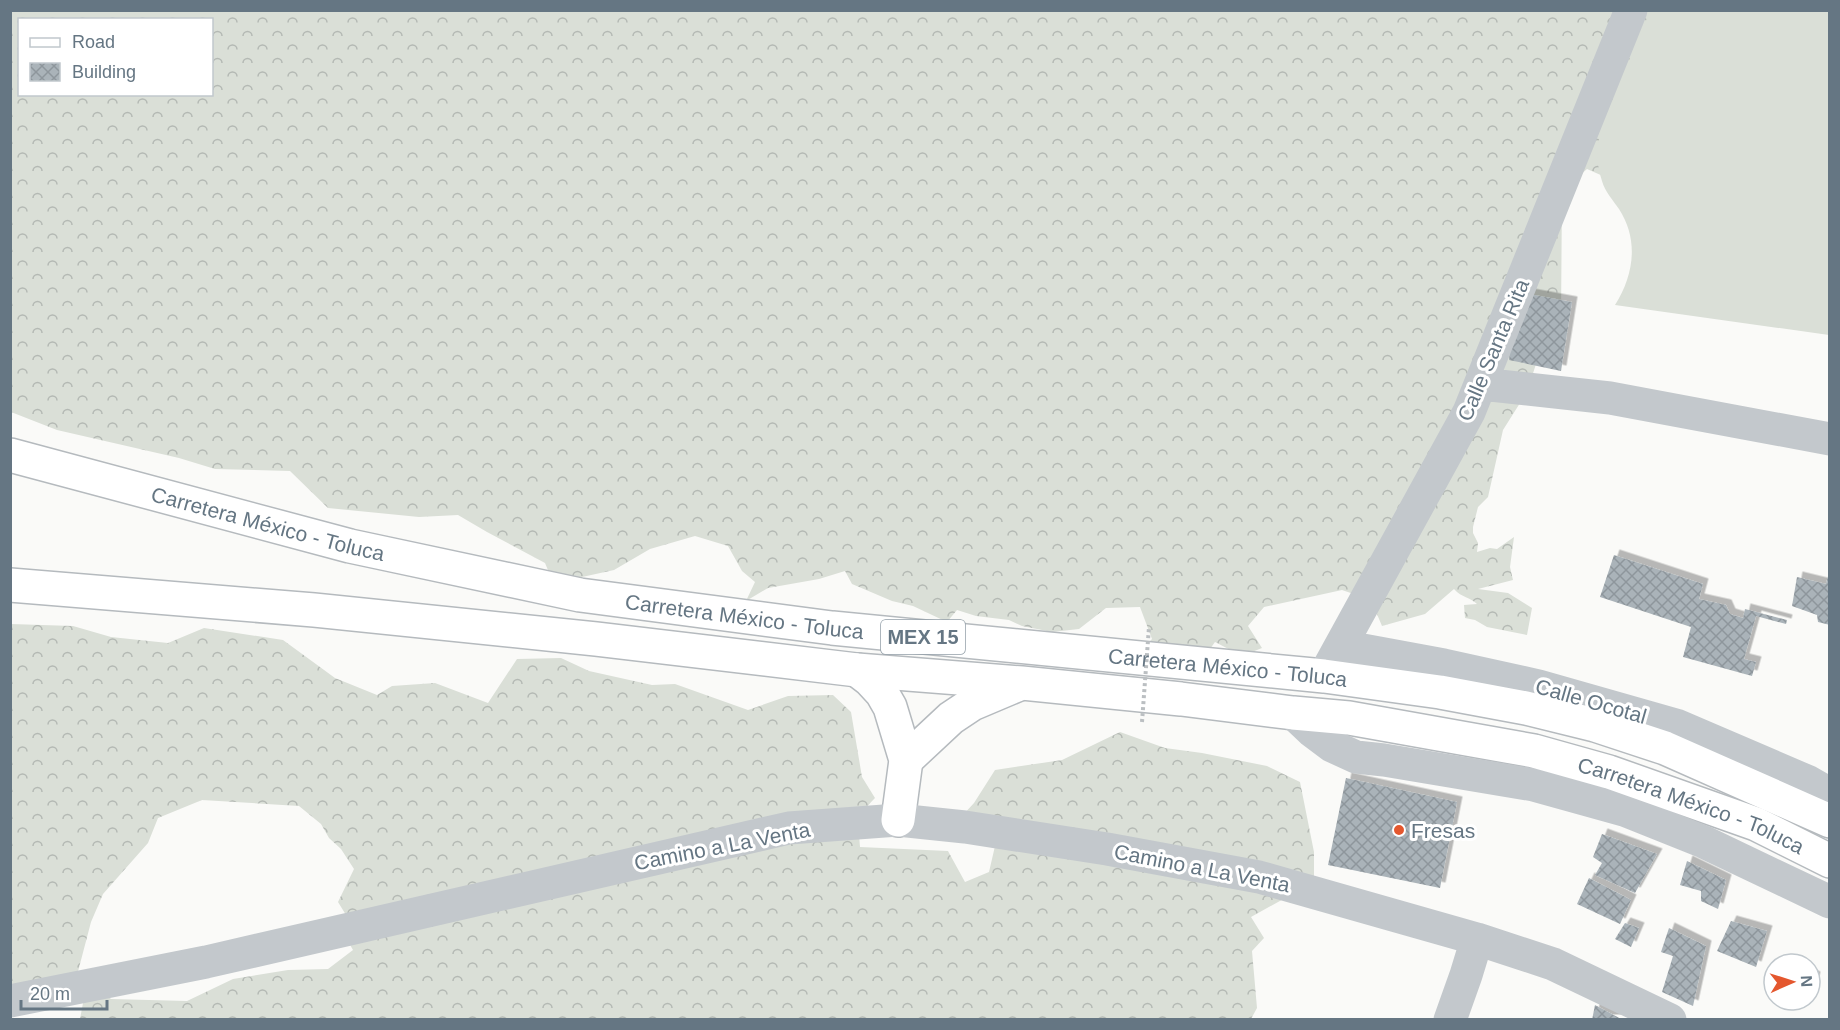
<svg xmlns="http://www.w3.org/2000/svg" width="1840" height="1030" font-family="Helvetica,sans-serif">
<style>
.forest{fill:url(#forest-crowns);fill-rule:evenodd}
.garden{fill:#dadfd7}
.building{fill:url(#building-cross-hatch);filter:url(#shadow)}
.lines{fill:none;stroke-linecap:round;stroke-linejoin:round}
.major-casing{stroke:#b5babe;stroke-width:36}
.minor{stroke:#c3c8cc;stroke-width:33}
.major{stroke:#fff;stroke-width:33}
.path-bridge{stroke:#bbbfc2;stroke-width:4;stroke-dasharray:3 3;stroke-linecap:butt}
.poi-dot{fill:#e4572e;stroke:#fff;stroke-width:2}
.labels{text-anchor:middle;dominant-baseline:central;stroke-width:6;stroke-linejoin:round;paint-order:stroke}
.shield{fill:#fff;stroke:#939fa8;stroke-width:1.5}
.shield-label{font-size:20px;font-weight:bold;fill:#657683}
.street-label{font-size:21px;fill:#657683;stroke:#fff}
.poi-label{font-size:21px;fill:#657683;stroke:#fff;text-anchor:start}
</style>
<defs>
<pattern id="forest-crowns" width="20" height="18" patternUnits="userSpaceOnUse" patternTransform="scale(1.5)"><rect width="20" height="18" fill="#dadfd7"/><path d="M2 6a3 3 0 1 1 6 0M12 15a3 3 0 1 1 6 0" fill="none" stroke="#b4b9b4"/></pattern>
<pattern id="building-cross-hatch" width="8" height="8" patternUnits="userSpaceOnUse" patternTransform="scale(1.5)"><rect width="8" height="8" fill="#aab3b9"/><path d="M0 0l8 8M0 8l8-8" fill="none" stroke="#8e969c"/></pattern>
<filter id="shadow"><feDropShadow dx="5.5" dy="-5.5" stdDeviation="0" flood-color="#0004"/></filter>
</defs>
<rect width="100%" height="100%" fill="#fafaf8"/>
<path class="forest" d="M10,11H1735L1612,180L1587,169L1562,191L1561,320L1545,336L1527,392L1503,430L1488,497L1478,507L1473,527V533L1478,543L1477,552L1490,548L1497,549L1514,537L1510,567L1513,580L1478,589L1508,593L1532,608L1527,635L1487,627L1475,620L1465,618L1464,605L1477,604C1470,597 1462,598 1454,589L1425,614L1382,626L1371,600L1342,590L1264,607L1248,626L1262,648L1242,656L1215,642L1200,663L1182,653L1173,644H1166L1155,671L1136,656L1152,639L1140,607L1106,608L1079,629L1052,632L1022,626L1009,620L976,616L957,610L947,622L913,606L892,601L852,584L845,571L819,579L768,588L746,601L755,582L742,571L728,546L695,536L650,549L614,570L573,579L555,587L545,563L487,532L458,515L419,517L328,508L290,471L215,469L179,458L57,430L11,412ZM20,20H212V94H20Z
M11,624L73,626L111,637L168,643L204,628L283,640L335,678L377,695L392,686L435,683L488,703L517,659L561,658L589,671L652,685L675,684L748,710L788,696L833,695L851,712L862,777L875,798C858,815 858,824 860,847L948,851L965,882L989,872L995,846L962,816L974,803L995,770L1062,760L1120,732L1165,748L1202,753L1267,766L1300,782L1314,852V882L1251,917L1264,938L1252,951L1257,1008L1251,1019H80L83,1003L99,987L111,999L187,1001L233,979L288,970L328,969L353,950L338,924L346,915L338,902L354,869L341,849L329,838L321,824L299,806L202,800L158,818L148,843L103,894L91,922L75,983L11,984Z"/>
<path class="garden" d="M1650,11H1829V335L1615,305C1634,275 1639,240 1619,209C1613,200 1605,192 1602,181C1595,161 1597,142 1603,122Z"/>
<path class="building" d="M1518,292L1572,302L1561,371L1509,360Z
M1614,555L1703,584L1699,599L1726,605L1730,614L1743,618L1745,609L1787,620L1786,624L1756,616L1744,659L1756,662L1752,676L1683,657L1691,627L1600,597Z
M1829,572L1830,573V625L1818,622L1817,615L1792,606L1797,577L1826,584Z
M1346,778L1457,802L1440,888L1328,865Z
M1602,834L1657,854L1635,893L1595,875L1602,863L1593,857Z
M1687,861L1726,880L1718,909L1701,901V891L1680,885Z
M1589,878L1631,900L1620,924L1577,904Z
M1731,921L1767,931L1756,967L1717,951Z
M1625,923L1639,928L1631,947L1615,939Z
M1669,928L1706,946L1693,1006L1662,992L1673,956L1661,952Z
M1810,975L1815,977L1811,995H1810Z
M1595,1005L1623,1020H1592Z"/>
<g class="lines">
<g class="major-casing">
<g id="major">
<path id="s1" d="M10,455L350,546L580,595L832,628L1324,676L1440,692L1526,708L1595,725L1665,748L1830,821"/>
<path id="s2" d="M10,585L314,610L596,639L857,670L1022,683L1181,699L1293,713L1349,718L1534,751L1609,772L1756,824L1830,861"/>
<path d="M857,670L870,680L882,693L890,707L906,760L898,820"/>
<path d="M906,760L951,718L972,704L1017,685"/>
</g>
</g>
<path class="minor" d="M1481,384L1610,398L1830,439
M1341,646L1444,665L1539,686L1676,725L1809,782L1830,794
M1324,676L1469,412L1631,10
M1293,713L1312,731L1332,746L1356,757L1384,760L1534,785L1624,810L1704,842L1830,902
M10,1001L206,962L789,828L898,820L965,827L1107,849L1259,877L1477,939L1553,964L1670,1020
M1450,1020L1466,975L1477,939"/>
<use href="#major" class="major"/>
<path class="path-bridge" d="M1142,722L1149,627"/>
</g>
<circle class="poi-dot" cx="1399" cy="830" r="6"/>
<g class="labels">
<rect class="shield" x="881" y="620" width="84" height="34" rx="4.5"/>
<g class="shield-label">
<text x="923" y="637">MEX 15</text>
</g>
<g class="street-label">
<text transform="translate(1493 350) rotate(-67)">Calle Santa Rita</text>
<text stroke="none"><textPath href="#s1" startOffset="267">Carretera México - Toluca</textPath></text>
<text stroke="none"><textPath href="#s1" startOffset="753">Carretera México - Toluca</textPath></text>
<text stroke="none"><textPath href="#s1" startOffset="1239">Carretera México - Toluca</textPath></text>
<text transform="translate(1591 701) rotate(16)">Calle Ocotal</text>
<text stroke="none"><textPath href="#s2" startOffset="1700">Carretera México - Toluca</textPath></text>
<text transform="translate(722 846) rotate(-11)">Camino a La Venta</text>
<text transform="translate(1202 868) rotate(11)">Camino a La Venta</text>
</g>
<g class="poi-label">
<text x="1411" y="830">Fresas</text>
</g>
</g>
<rect width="1840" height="1030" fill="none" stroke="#657683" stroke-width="24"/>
<rect x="18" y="18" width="195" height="78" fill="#ffffff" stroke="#c1c8cd" stroke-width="1.5"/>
<rect x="30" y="38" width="30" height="9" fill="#ffffff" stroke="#c1c8cd" stroke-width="1.5"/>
<text x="72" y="48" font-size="18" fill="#657683">Road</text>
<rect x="30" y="63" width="30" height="18" fill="url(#building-cross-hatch)" stroke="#c1c8cd" stroke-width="1.5"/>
<text x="72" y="78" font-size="18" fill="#657683">Building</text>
<g transform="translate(1792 982) rotate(87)"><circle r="28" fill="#ffffff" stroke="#c1c8cd" stroke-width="1.5"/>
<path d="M0-4.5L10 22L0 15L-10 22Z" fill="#e4572e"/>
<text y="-9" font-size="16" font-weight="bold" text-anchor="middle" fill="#657683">N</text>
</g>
<path d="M21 1000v9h86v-9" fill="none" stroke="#657683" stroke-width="3"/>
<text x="30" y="1000" font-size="18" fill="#657683" stroke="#ffffff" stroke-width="4.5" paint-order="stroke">20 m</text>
</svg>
